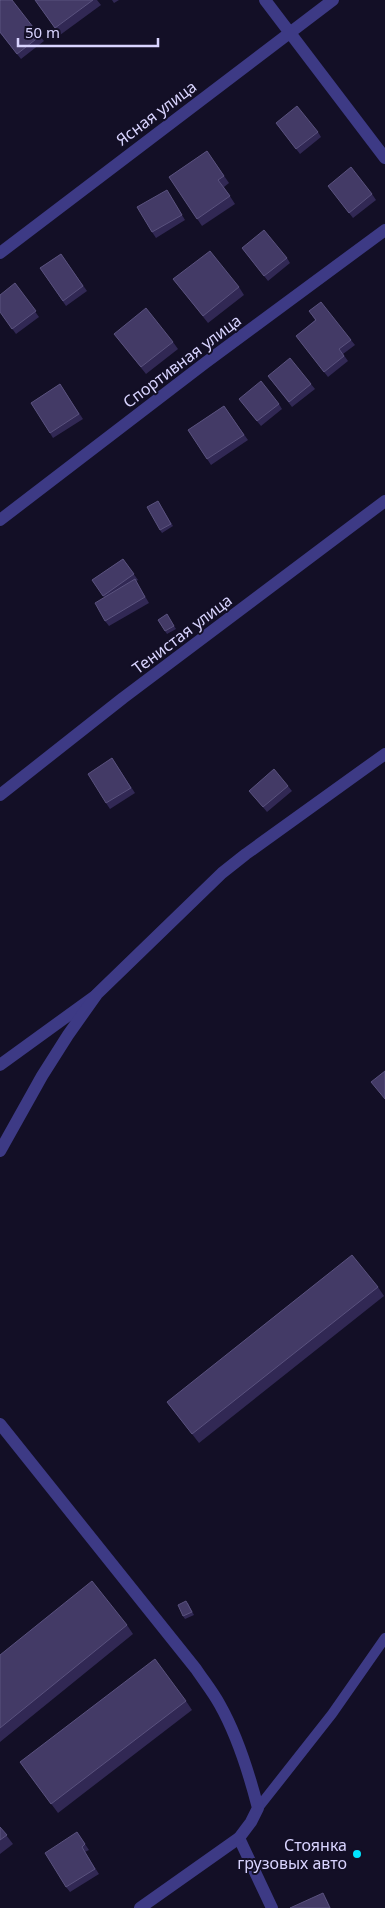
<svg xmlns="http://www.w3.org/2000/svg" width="385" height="1908" font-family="'Noto Sans',sans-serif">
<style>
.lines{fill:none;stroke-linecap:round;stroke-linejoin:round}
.service{stroke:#3d3a85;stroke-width:10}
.minor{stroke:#3d3a85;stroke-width:12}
.tertiary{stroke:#3d3a85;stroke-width:12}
.wall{fill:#312854}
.shaded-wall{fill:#1d163a}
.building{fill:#433a66;stroke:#5a527e}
.poi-dot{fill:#00e5ff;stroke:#130f26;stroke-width:2}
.labels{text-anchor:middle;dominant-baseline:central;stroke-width:4;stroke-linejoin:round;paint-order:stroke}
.street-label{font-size:16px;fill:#d9d4ff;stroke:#130f26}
.poi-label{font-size:16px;fill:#d9d4ff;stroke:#130f26;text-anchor:end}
</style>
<rect width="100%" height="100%" fill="#130f26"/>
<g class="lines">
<path class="service" d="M258,1808L332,1714L385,1638"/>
<path class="minor" d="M265,0L385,158
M0,253L333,0
M0,520L205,363L385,230
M0,795L123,698L385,501
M0,1065L95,996
M239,1838L272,1908"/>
<path class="tertiary" d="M0,1151L42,1076L68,1035L97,994L222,873L246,854L385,754
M0,1424L196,1669C204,1681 213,1692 220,1705C238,1737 249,1773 258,1808L251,1822L239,1838L140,1908"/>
</g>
<path class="wall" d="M35,0H97L101,5L60,35Z
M112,0H119L114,3Z
M0,1L40,36L44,41L21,59L0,33Z
M276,123L318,132L321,137L300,154Z
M207,151L229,183L224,187L235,204L202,226L169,177Z
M332,191L372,194L376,200L353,218Z
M170,195L185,220L156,238L152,232Z
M242,248L287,258L290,263L268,281Z
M61,254L87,291L66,306L40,268Z
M173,279L239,287L244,295L208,323Z
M15,283L39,317L16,334L0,312Z
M309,311L351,340L355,345L343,354L348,361L328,377L296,336L315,320Z
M114,334L173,342L178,349L146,374Z
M268,376L311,384L315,389L292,407Z
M60,384L83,419L53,438L31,403Z
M239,399L279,404L282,409L261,426Z
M224,406L248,440L211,465L188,430Z
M158,501L173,526L162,533L160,530Z
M123,559L138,580L136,581L149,603L109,626L105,621L104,597L92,580Z
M167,614L176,629L167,634L158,620Z
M112,758L135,793L110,809L106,803Z
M288,786L292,791L267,812L249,791Z
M378,1287L384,1296L199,1443L167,1402Z
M188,1603L194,1615L185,1619L183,1616Z
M127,1625L133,1634L0,1742V1655Z
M186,1701L192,1710L58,1813L20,1762Z
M0,1827L13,1844L0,1854Z
M77,1832L89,1850L85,1852L99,1874L70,1892L66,1887Z"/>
<path class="shaded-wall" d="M323,1893L328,1901L331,1908H330Z"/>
<path class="building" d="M1,0H12L40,36L17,54L0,32V1Z
M35,0H93L55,28Z
M297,106L318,132L296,149L276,123Z
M207,151L224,176L218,180L230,196L197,219L169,177Z
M351,167L372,194L349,213L328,186Z
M167,190L182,215L152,232L137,207Z
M264,230L287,258L264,276L242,248Z
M210,251L239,287L203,316L173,279Z
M61,254L83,286L63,301L40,268Z
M15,283L36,311L12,329L0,312V295Z
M321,302L351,340L339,349L344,356L324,372L296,336L316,320L309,311Z
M146,308L173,342L141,367L114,334Z
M290,358L311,384L289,402L268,376Z
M261,381L279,404L257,421L239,399Z
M60,384L79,414L50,433L31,403Z
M224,406L244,435L207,459L188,430Z
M158,501L171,524L160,530L147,507Z
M123,559L134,574L103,596L92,580Z
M135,579L145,597L105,621L95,603Z
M167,614L174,626L165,631L158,620Z
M112,758L131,788L106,803L88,774Z
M274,769L288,786L263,807L249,791Z
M385,1071V1099L371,1082Z
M352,1255L378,1287L192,1434L167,1402Z
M92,1581L127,1625L0,1728V1655Z
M186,1601L192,1612L183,1616L178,1605Z
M155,1659L186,1701L51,1804L20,1762Z
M0,1827L7,1835L0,1840Z
M77,1832L85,1844L82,1847L95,1869L66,1887L45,1853Z
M323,1893L330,1908H290Z"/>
<circle class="poi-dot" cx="357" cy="1854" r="5"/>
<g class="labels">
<g class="street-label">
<text transform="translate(156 113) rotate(-37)">Ясная улица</text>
<text transform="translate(182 361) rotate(-37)">Спортивная улица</text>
<text transform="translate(182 634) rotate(-37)">Тенистая улица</text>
</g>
<g class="poi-label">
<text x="347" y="1845">Стоянка<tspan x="347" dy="18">грузовых авто</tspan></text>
</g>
</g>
<path d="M18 38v8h140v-8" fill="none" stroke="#d9d4ff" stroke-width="2.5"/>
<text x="25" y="38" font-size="15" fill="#d9d4ff" stroke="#130f26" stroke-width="4" paint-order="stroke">50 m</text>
</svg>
